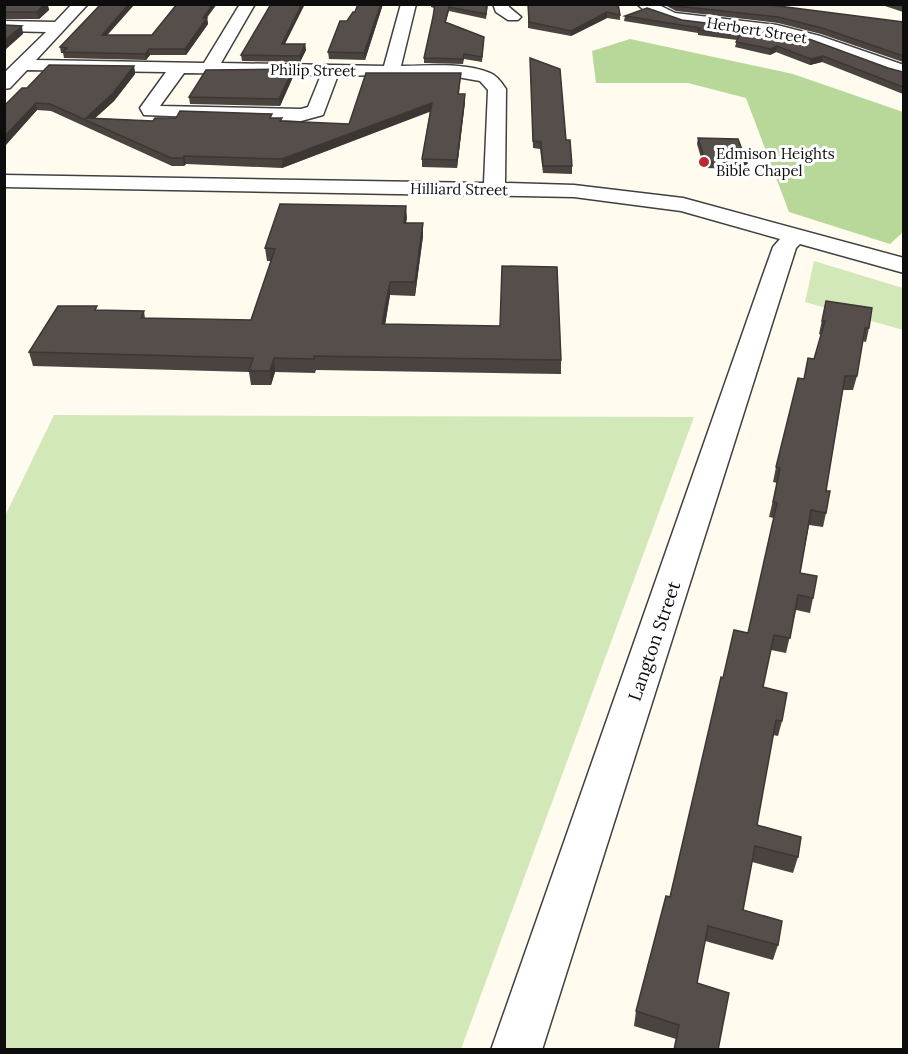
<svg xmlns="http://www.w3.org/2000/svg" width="908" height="1054" font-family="Lora,serif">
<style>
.green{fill:#d2e8b9}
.forest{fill:#b7d898}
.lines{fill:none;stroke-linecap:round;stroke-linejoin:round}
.minor-casing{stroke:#404040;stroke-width:3}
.minor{fill:#fff;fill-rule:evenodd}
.wall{fill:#4a4340}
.shaded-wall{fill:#3c3734}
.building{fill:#564e4a;stroke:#3c3734;stroke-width:1.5}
.poi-dot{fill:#ba2933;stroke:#fff;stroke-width:2}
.labels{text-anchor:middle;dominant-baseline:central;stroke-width:6;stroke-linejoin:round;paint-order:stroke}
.far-street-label{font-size:15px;fill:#0d0d0d;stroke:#fff}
.far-poi-label{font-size:15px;fill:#0d0d0d;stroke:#fff;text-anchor:start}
.street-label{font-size:18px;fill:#0d0d0d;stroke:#fff}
</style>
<rect width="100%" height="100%" fill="#fffbee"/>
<path class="green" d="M814,261L903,288V330L805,302Z
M54,415L694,417L461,1049H5V516Z"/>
<path class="forest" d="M630,39L793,74L903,112V232L890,244L789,212L746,98L688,83H596L592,51Z"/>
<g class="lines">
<g class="minor-casing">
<path id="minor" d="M72,4H88L36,60L204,63L240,4H255L221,63L384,66L401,4H416L401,66C429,66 463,62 490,73C496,75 502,83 506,89L505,183L574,185L683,198L904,258V273L800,244L796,248L542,1050H491L763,275L773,247L780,239L681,211L574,197L4,187V175L484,183L488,90L480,81L457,77L338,75L323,115L301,121L144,115L140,108L166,72L27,70L10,88L4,89V73L46,32L4,31V21L55,22ZM184,73L321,75L308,107L301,109L160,106Z
M493,4H509V7L521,17L518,20H508L496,12Z
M637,4H657L675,13L777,25L820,36L904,65V76C860,65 820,42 776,35C741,29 660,29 637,4Z"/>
</g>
<use href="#minor" class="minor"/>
</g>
<path class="wall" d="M4,4L48,6L49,10L39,19H4Z
M383,4L365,60L329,59L328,52L347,21L355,12Z
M431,4H488L486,19L449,11L446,22L484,37L482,62L464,59L463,64L424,63V58L433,17L434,8L431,7Z
M528,4H618L620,15V20L607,18L571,36L528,28Z
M663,4H763L903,22V62L821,34L778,23L676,11Z
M879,4H903V12Z
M625,16L682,20L888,68L903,72V94L822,62L810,65L776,52L770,55L735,47L737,40L698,35V33L624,21Z
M207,18L208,24L186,55H150L146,60L64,58L63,53H61L60,47L108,35H152Z
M285,44H305L306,50L300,62L242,61L241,55Z
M530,58L566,140L572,166V174L543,173L540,149L533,148Z
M134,66L135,74L114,101L95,118L153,121L272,118L282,121L349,124L461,73L459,94H465V102L457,168L422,167V159L430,111L282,168L186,164L184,166H172L51,111L37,110L4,147V106L27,88Z
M293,77L280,106L190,104L189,97Z
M698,138L747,163L746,169L704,168L697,144Z
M406,206V223L423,236L415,296L390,295L385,324L561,360V374L316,370L315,373L275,372L271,385H251L249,372L33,366L29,352L98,310L144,311L145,318L251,320L271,261H267L265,248Z
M826,301L869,328L866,342L862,341L857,376L853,390H843L826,491V513L823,527L809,525L800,573L813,598L810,613L796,610L786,653L771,650L763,687L782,721L778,736L773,735L757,825L798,857L793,873L752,862L743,910L778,945L773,960L705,941L676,1039L634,1026L636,1011L670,897L723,678L748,633L774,518L769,517L777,483L773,482L776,467L804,379L814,359L821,335L819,334Z"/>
<path class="shaded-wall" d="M43,4H50L48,6L49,10L39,19L37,12Z
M129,4H135L103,40L102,35Z
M213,4H217L203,23V18Z
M302,4H305L282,50V44Z
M381,4H383L365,60L364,53Z
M607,12V18L571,36V31Z
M207,18L208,24L186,55L185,49Z
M22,26L23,34L4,51V41Z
M305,44L306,50L300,62V56Z
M777,46L776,52L770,55L771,49Z
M149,49L150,55L146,60L145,54Z
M823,56L822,62L810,65L811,59Z
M134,66L135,74L114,101L91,122L86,118Z
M293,69V77L280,106L279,99Z
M465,94V102L457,168V160Z
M36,103L37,110L4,147V137Z
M432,103V111L282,168V159Z
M184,156L186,164L184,166L183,158Z
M406,206L407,218L404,235V223Z
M423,223V236L415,296V282Z
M390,282V295L383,338L382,324Z
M274,358L275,372L271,385L270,371Z"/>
<path class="building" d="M4,4H45L37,12H4Z
M101,4H129L102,35H152L177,4H213L203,18H207L185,49H149L145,54L63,52L67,48L60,47Z
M271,4H302L282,44H305L300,56L241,55Z
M358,4H381L364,53L328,52L340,21H347L353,12H355Z
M435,4H487L486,14L449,7L445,22L484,37L482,57L464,54L463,59L424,58L433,17Z
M528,4H618L620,15L607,12L571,31L529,22Z
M674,4H763L903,22V56L822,28L778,17L676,6Z
M647,8L682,20L777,32L809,39L888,68L903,72V87L823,56L811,59L777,46L771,49L736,42L740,35L698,30L700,28L625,16Z
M4,25L22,26L4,41Z
M530,58L560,69L566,140H570L572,166H543L541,142L533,141Z
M49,65L134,66L113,93L86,118L153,121L155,118H176L180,111L272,114L270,118H282L280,121L349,124L366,73H461L458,94H465L457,160L422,159L432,103L282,159L184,156L183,158H171L50,104L36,103L4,137V106L22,88H27Z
M293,69L279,99L189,97L206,70Z
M698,138L738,139L747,163L705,162Z
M280,204L406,206L404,223H423L415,282H390L382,324L500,326L502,266L557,267L561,360L314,356V359L274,358L270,371H249L253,358L29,352L58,306H97L95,310L144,311L141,318L251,320L275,249L265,248Z
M826,301L872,308L869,328H865L857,376H845L826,491H830L826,513L811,510L800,573L817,576L813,598L798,595L790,638L774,635L763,687L787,693L782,721L776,720L757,825L801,837L798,857L755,846L743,910L782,921L778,945L708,926L697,983L729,993L718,1050H674L679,1025L636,1011L666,896L670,897L721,677L723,678L734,630L748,633L777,503L773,502L780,468L776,467L798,378L804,379L808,358L814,359L825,321H822Z"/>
<circle class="poi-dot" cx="704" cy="162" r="6"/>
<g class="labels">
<g class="far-street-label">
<text transform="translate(757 30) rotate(9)">Herbert Street</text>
<text transform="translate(313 70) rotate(1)">Philip Street</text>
<text transform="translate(459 189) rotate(1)">Hilliard Street</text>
</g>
<g class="far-poi-label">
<text x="716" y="153">Edmison Heights<tspan x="716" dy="17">Bible Chapel</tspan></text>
</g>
<g class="street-label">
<text transform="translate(654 641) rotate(-71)">Langton Street</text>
</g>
</g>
<rect width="908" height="1054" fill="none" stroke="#0d0d0d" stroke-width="12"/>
</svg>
